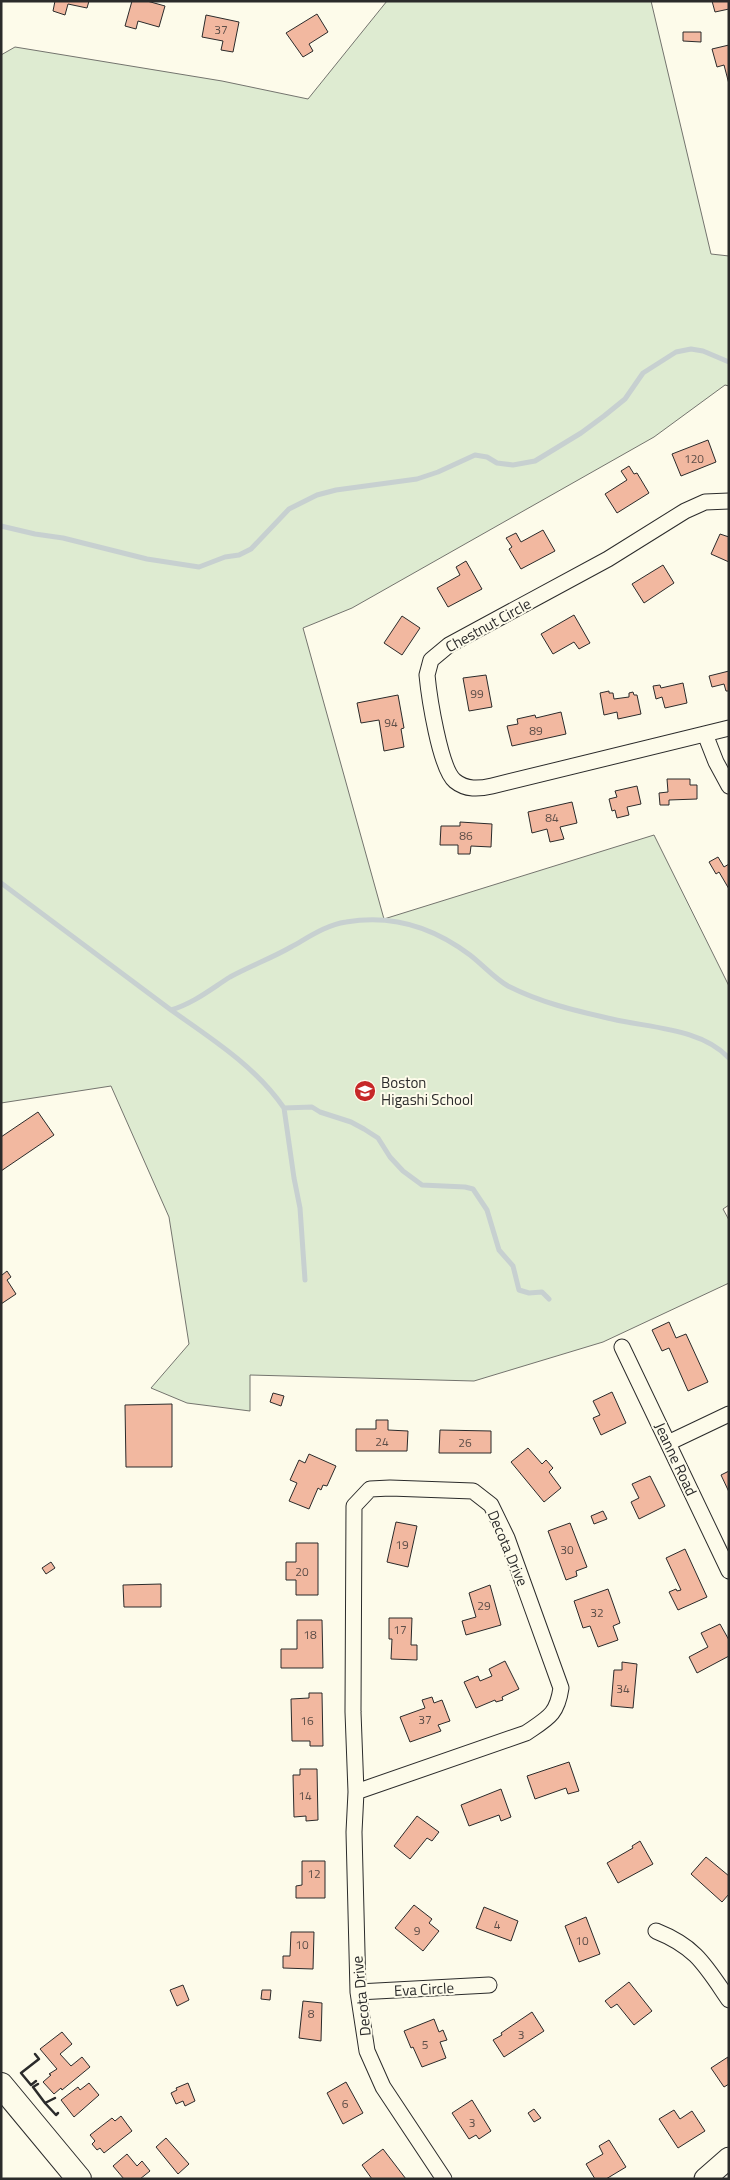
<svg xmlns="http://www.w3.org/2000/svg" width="730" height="2180" font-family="'Titillium Web',sans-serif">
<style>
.green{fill:#deebd1;stroke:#74746e}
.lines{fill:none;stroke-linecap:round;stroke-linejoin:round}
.stream{stroke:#c7d0d0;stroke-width:5}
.building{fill:#f2b8a0;stroke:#2b2b2b}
.street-casing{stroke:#2b2b2b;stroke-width:17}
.secondary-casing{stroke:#2b2b2b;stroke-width:23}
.primary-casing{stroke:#2b2b2b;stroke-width:26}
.street{stroke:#fdfbea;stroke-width:15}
.secondary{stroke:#fdfbea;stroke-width:21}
.primary{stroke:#fdfbea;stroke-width:24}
.wall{stroke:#2b2b2b;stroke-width:2.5}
.labels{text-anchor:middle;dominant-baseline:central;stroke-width:4;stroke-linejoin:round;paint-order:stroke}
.number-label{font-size:12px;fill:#5d4e48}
.street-label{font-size:15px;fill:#2b2b2b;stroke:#fdfbea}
.poi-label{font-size:15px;fill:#2b2b2b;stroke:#fdfbea;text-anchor:start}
</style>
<rect width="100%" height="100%" fill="#fdfbea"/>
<path class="green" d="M387,1H651L711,254L729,256V386L725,385L654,437L352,608L303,628L384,919L654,835L729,986V1205L723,1209L729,1220V1283L603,1342L474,1381L250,1375V1411L187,1403L151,1388L189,1344L169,1217L111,1086L1,1103V55L15,47L222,81L308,99Z"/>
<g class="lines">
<path class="stream" d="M1,526L35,534L63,538L147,559L199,567L225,557L239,555L251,549L289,509L317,495L336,490L417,479L438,472L475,455L487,457L497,463L513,465L535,461L581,433L604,416L625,399L643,373L676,352L691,349L703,351L729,362
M1,883L171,1010C194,1003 211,989 230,977C250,966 272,958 291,947C309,937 326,925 346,922C392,914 433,927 470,955C483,965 494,978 508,986C541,1003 577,1011 612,1019C650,1028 701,1028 729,1058
M171,1010C212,1039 255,1066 284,1108L312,1107L320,1112L351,1122L364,1129L378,1138L390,1157L403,1171L422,1185L465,1187L473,1189L487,1210L499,1250L513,1266L519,1290L529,1293L542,1292L549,1299
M284,1108L294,1178L300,1208L305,1280"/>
</g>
<path class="building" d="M55,1H89L87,8L68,4L65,15L53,11Z
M132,1H147L165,6L159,27L138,21L136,29L125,26Z
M712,1H729V9L715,12Z
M317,14L328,32L309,44L313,51L303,57L286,33Z
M206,15L239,22L233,52L221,50L223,41L202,37Z
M683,32H701V42L683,41Z
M729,45V84L724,65L717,67L712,49Z
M708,440L716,462L681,476L672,454Z
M629,466L634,474L637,473L649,493L617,513L605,494L627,480L621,471Z
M543,530L555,551L521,569L509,549L512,547L506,538L516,533L521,542Z
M720,534L729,537V562L711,554Z
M466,561L482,589L448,607L437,588L460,575L456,567Z
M663,565L674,583L644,603L632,584Z
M574,615L590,643L579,649L574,642L553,654L541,634Z
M402,616L420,628L402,655L384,643Z
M729,671V691H726L724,684L712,687L709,676Z
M486,675L492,707L469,711L463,678Z
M683,683L687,703L665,708L662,697L656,699L653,686L660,685L661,688Z
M609,691V693H613L614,699L629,697V693L633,692L634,695H637L641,714L618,719L617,712L604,715L600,693Z
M398,695L404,728L401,729L404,747L384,751L379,720L361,723L357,703Z
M561,712L566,734L512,746L507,726L518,724L517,719L535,715L536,718Z
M667,779H690V785H697V799L669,800V805H660L659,793L668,792Z
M637,786L641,804L627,807L629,815L617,818L615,810L612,811L609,799L617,797L615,791Z
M572,802L577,823L560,827L564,839L550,842L547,829L532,833L528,812Z
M460,822L492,824L491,847L471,846L470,854H458V845H440L441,826H460Z
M718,857L724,867L729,864V889L719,872L716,874L709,862Z
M38,1112L54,1135L1,1171V1137Z
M7,1271L11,1277L7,1280L16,1294L1,1304V1273L2,1275Z
M669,1322L676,1338L686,1334L708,1382L688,1391L669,1348L662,1351L652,1330Z
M612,1392L626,1423L601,1435L593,1418L600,1415L593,1401Z
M273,1393L284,1396L281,1406L270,1402Z
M172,1404V1467H126L125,1405Z
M376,1420H388V1430L408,1431L407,1451H356V1429H376Z
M440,1430L491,1431V1453H439Z
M528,1448L542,1464L546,1460L553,1468L549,1472L561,1488L544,1502L511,1462Z
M309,1454L336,1466L327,1486L323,1485L321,1490L318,1488L309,1509L289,1501L297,1483L290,1480L299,1460L305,1463Z
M729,1471V1492L721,1475Z
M650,1476L665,1506L639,1519L631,1502L639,1498L632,1484Z
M603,1511L607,1519L594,1524L591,1516Z
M396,1522L417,1526L408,1567L387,1562Z
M570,1523L587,1567L576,1571L577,1576L566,1580L548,1531Z
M296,1543H318V1595H296V1580H286V1562H296Z
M685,1549L707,1597L678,1610L669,1592L676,1589L677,1591L681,1590L666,1558Z
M51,1562L55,1568L46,1574L42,1568Z
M161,1584V1607H124L123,1585Z
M490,1585L501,1625L466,1635L462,1621L476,1617L469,1593Z
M608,1589L620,1623L613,1626L618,1640L598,1647L590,1626L583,1628L574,1601Z
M389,1618H412L411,1645H417V1660L391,1659L392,1639H389Z
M297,1620H322L323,1668H281V1649H297Z
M720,1624L729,1640V1656L697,1673L689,1657L708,1647L701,1633Z
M505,1661L519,1689L502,1697L503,1700L496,1702L495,1700L476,1708L464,1682L478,1676L480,1681L492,1676L489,1669Z
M622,1662L637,1664L633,1708L611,1706L614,1670H622Z
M309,1693H322L323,1746H310V1741H292L291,1699L309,1698Z
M432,1697L434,1703L442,1700L450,1721L438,1725L441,1731L410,1742L400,1717L425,1708L422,1700Z
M569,1762L579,1791L568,1794L566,1788L535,1799L527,1776Z
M300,1769H317L318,1820L306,1821V1816L294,1817L293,1775H300Z
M501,1789L511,1817L501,1821L499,1815L469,1826L461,1805Z
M417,1816L439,1832L432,1841L427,1838L410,1859L394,1846Z
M640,1841L653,1864L618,1883L607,1863L633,1848L632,1846Z
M706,1857L729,1876V1894L722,1902L691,1874Z
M302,1861H325V1898H296V1886L302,1885Z
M414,1905L432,1919L429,1923L439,1931L423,1951L395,1928Z
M484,1907L518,1921L511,1941L476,1928Z
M586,1917L600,1954L579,1962L565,1926Z
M291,1932H314L313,1969L283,1968V1956H290Z
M629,1982L652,2011L634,2025L617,2004L611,2008L605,2001Z
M183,1985L189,2000L177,2006L170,1990Z
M262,1990H271L270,2000L261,1999Z
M303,2001L322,2003L321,2041L299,2038Z
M532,2012L544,2031L504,2057L493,2040L502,2035L501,2033Z
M434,2019L439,2032L443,2030L447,2040L440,2042L446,2058L422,2067L413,2047L411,2048L404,2031Z
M62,2032L72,2044L60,2054L71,2066L82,2057L90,2067L62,2090L61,2088L54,2094L43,2082L51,2075L49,2074L57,2069L40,2049Z
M728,2057L729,2084L724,2087L711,2068Z
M346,2082L363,2113L343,2124L327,2093Z
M89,2083L99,2095L74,2117L61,2100L78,2087L80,2090Z
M188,2083L195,2101L185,2106L183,2101L176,2104L171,2093L177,2090L176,2088Z
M472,2100L491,2131L479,2139L476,2135L469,2139L452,2113Z
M534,2109L541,2118L534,2122L528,2113Z
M674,2110L680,2119L692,2111L705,2131L678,2148L659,2119Z
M121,2116L132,2131L104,2153L100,2148L97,2150L92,2144L95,2141L90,2135L112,2118L115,2121Z
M166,2138L189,2164L178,2174L156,2147Z
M609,2140L626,2167L606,2179H595L586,2164L603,2154L599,2146Z
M383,2149L406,2179H372L362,2165Z
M127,2154L137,2166L142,2161L150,2171L140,2179H124L113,2166Z"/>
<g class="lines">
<g class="street-casing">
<path id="street" d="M729,501L705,502L685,511L608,559L449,645L431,660L427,675C429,696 440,769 455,781C466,790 479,789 492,786L729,728
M705,734L716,762L729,786
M622,1347L729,1571
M668,1443L729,1414
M356,1792L526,1733C548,1718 557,1715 561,1688L507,1538L491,1505L473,1491L390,1488L370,1489L354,1506L353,1712L356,1792L354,1832L358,1992L367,2051L383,2087L444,2179
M656,1931C696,1947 705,1965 729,2000
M358,1992L489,1985"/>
</g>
<g class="secondary-casing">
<path id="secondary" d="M705,2179L729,2158"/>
</g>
<g class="primary-casing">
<path id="primary" d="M1,2085L79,2179"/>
</g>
<use href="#street" class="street"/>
<use href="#secondary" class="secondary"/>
<use href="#primary" class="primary"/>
<path class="wall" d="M35,2054L39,2059L21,2073L31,2085L36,2081
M38,2084L33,2087L45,2103L55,2098
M45,2103L56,2115L58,2113"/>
</g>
<defs>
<g id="school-disc" transform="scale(1.125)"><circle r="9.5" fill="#c62828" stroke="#fdfbea"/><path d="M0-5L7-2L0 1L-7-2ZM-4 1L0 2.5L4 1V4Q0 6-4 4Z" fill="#fff"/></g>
</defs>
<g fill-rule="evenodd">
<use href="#school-disc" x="365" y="1091"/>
</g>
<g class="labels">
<g class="number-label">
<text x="221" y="29">37</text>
<text x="694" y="458">120</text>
<text x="477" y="693">99</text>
<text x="391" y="722">94</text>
<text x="536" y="730">89</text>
<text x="552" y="817">84</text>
<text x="466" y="835">86</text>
<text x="382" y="1441">24</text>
<text x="465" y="1442">26</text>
<text x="402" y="1544">19</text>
<text x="567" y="1549">30</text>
<text x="302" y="1571">20</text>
<text x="484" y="1605">29</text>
<text x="597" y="1612">32</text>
<text x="400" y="1629">17</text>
<text x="310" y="1634">18</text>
<text x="623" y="1688">34</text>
<text x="425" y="1719">37</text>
<text x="307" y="1720">16</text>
<text x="305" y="1795">14</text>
<text x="314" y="1873">12</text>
<text x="497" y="1924">4</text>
<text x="417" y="1930">9</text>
<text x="582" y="1940">10</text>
<text x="302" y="1944">10</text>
<text x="311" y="2013">8</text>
<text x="521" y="2034">3</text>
<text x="425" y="2044">5</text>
<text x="345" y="2103">6</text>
<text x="472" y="2122">3</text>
</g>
<g class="street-label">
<text transform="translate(488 625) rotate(-29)">Chestnut Circle</text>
<text transform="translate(676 1459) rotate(65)">Jeanne Road</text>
<text transform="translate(508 1548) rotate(67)">Decota Drive</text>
<text transform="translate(424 1989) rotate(-3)">Eva Circle</text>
<text transform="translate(361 1996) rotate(-96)">Decota Drive</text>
</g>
<g class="poi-label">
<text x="381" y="1082">Boston<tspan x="381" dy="17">Higashi School</tspan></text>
</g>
</g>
<rect width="730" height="2180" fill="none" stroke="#2b2b2b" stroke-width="5"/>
</svg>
